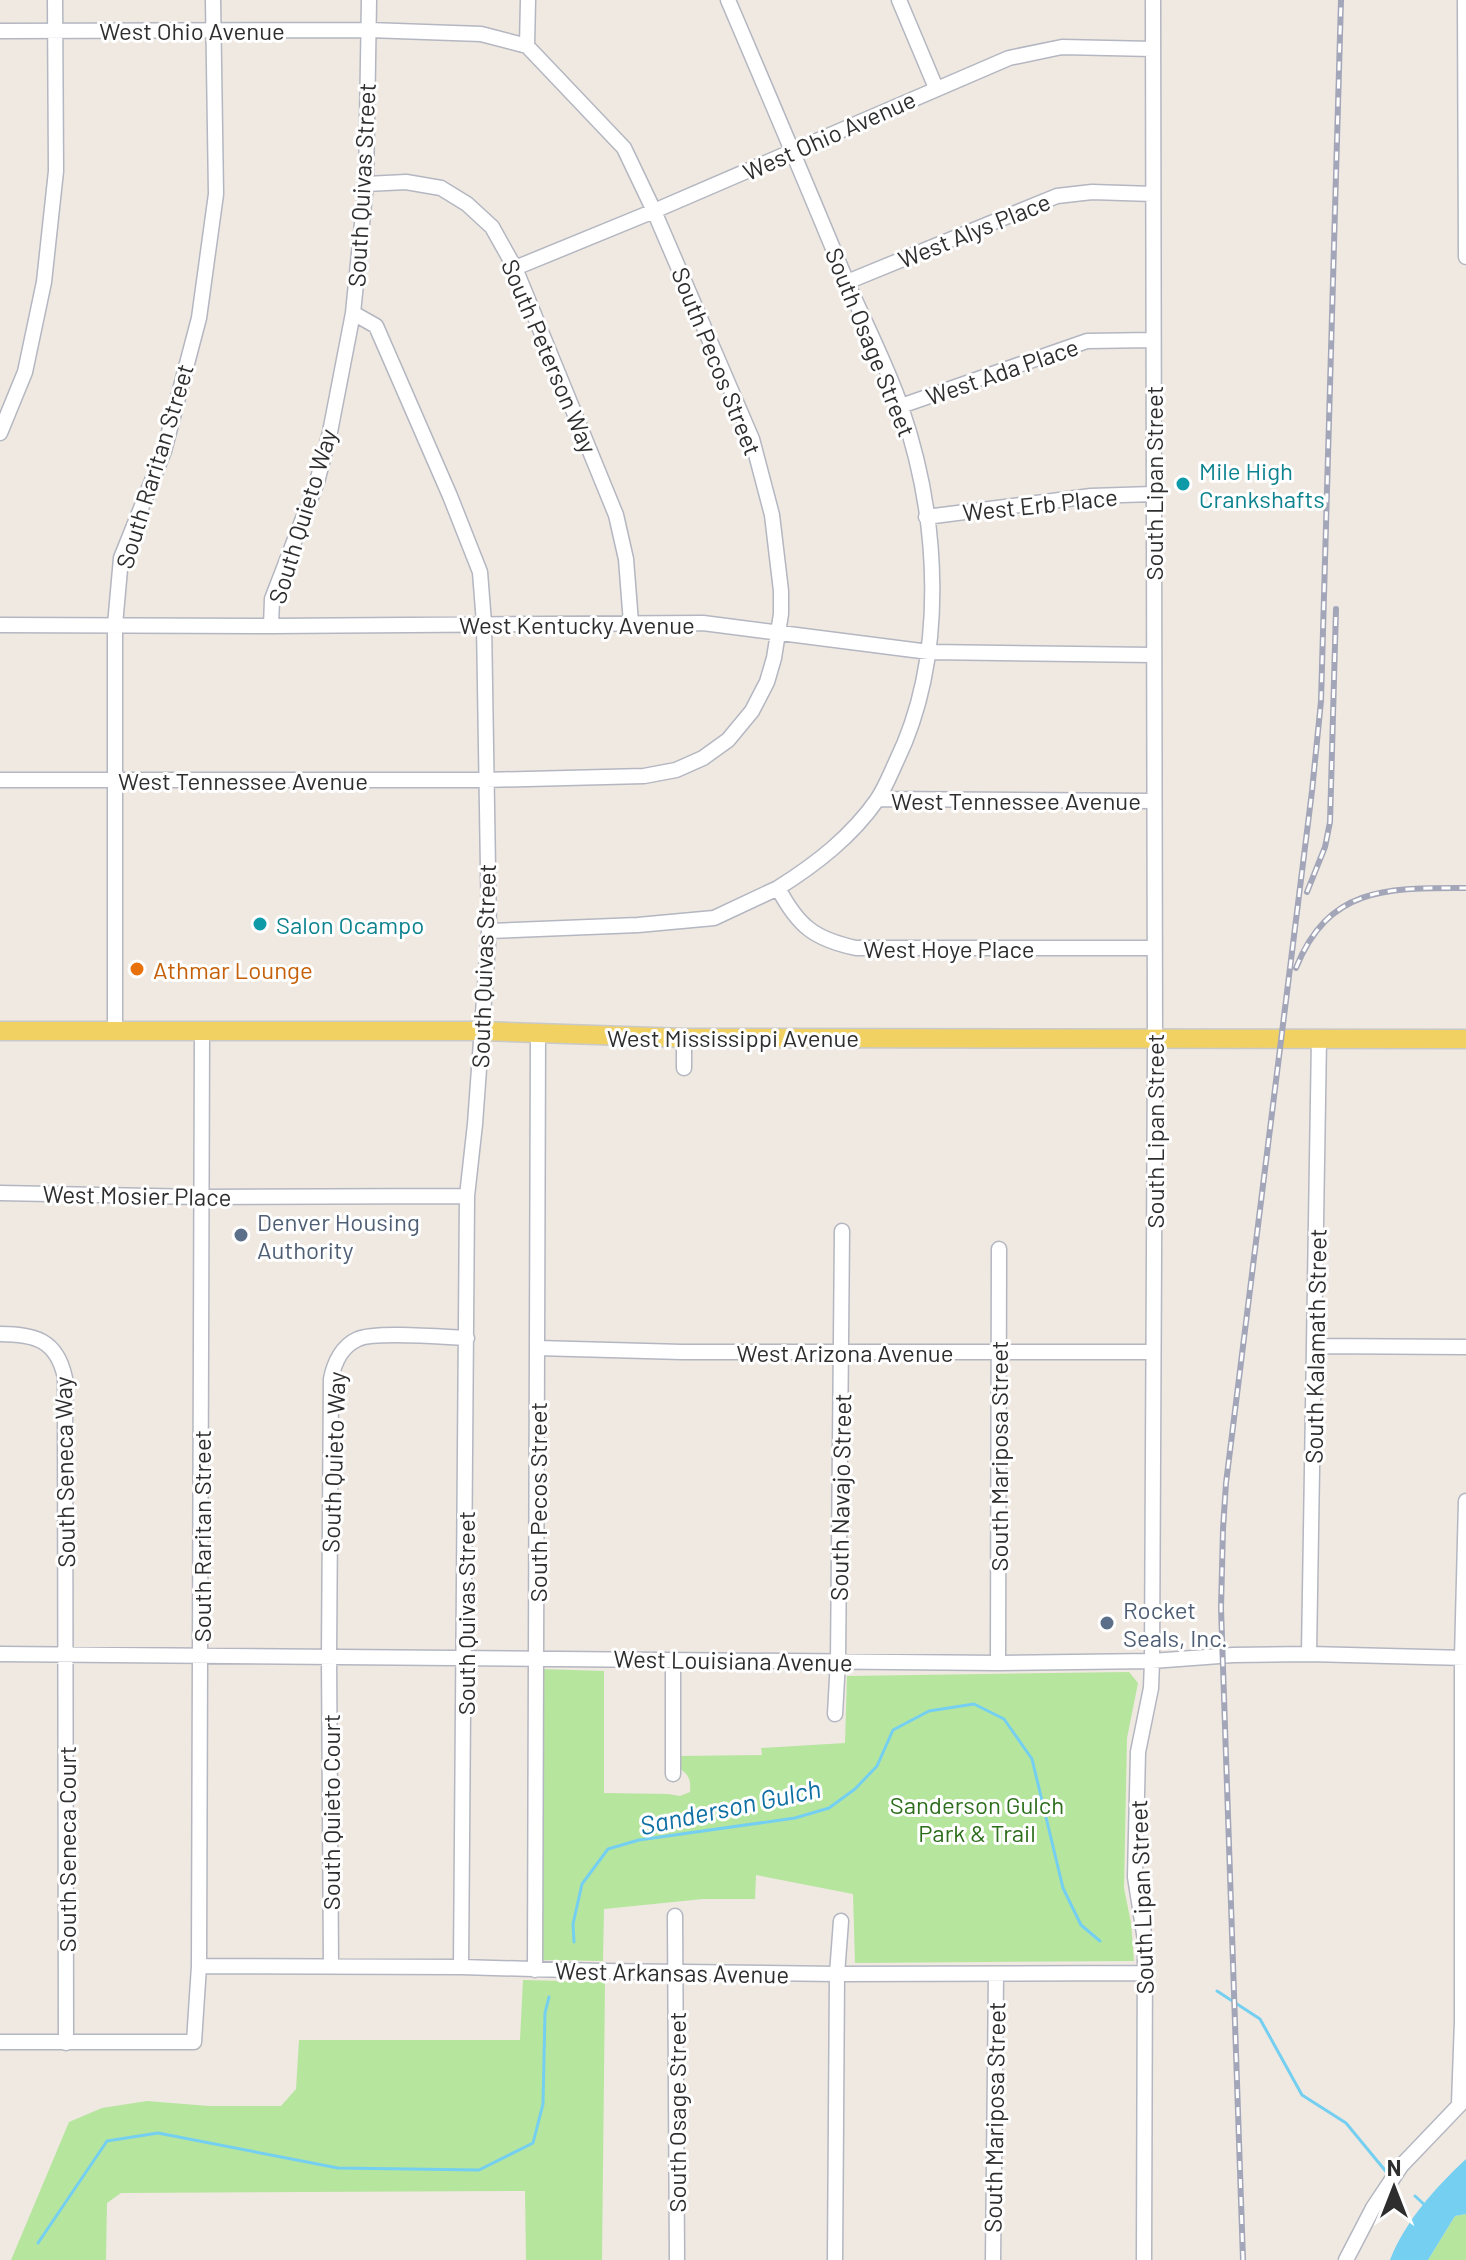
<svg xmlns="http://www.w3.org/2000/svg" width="1466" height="2260" font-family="Barlow,sans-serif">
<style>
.green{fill:#b6e59e}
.water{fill:#75cff0}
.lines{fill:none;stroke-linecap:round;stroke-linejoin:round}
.stream{stroke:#75cff0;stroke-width:3}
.minor-casing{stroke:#b4b7c1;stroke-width:17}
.major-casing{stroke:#c9c9c9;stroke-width:21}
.minor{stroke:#fff;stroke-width:14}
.major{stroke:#f2d163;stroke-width:18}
.rail-casing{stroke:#a3a6b8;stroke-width:6}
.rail{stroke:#fff;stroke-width:3;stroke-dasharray:9;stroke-linecap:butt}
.culture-dot{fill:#0f9aa8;stroke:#fff;stroke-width:3}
.food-dot{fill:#e8710a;stroke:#fff;stroke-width:3}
.service-dot{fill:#5c6f8a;stroke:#fff;stroke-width:3}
.labels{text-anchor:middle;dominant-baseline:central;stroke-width:6;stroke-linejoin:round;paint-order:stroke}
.street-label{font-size:24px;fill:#2e2e2e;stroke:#fff}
.culture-label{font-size:24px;fill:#0d838f;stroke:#fff;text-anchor:start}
.food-label{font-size:24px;fill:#c56008;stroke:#fff;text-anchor:start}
.service-label{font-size:24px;fill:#4e5e75;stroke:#fff;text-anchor:start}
.park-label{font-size:24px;fill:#2c6e1b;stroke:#fff}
.water-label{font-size:26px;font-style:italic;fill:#0d6fa3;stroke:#fff}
</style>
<rect width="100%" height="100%" fill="#efe9e1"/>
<path class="green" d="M541,1669L604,1671V1793L668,1794L680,1796L690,1792C691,1779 689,1775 679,1768L678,1756L762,1755L761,1748L845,1743L847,1676L1129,1672L1138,1683L1127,1738L1124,1888L1131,1923L1134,1961L855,1963L853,1894L756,1875L755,1899H703L604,1909L603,1961L542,1960Z
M523,1980L605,1982L602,2260H526L525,2191L121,2193L107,2203L106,2260H11L69,2122L102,2108L147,2101L209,2106H281L296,2089L299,2040H520Z
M1466,2214V2260H1428L1455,2216Z"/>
<path class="water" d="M1466,2159V2214L1455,2216L1428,2260H1390C1406,2220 1435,2188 1466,2159Z"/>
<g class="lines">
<path class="stream" d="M574,1942L573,1924L582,1884L608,1849L639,1840L795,1818L829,1808L855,1789L877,1766L893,1730L929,1711L974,1704L1004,1719L1032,1759L1063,1888L1081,1925L1100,1941
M1217,1991L1260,2019L1302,2095L1346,2123L1388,2174
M1415,2196L1427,2207
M38,2243L107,2141L158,2133L338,2168L479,2170L533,2143L543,2104L545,2013L549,1997"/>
<g class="minor-casing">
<path id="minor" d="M369,0L366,184L353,313L376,326L450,496L480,572L484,623L489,931L475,1124L467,1196L461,1967
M728,0C766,89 804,178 841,268C860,314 885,360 901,407C939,517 948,655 896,762C890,775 885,788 877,800C851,837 816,864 778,888
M899,0L936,88
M1465,0L1466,257
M0,31L369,30L481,34L527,46
M366,184L406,182L441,188L467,204L492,227L515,268L616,515L626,559L631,623
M515,268L654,211L1009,58L1062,47L1153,49
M847,282L1057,196L1092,192L1153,194
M901,406L1087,341L1153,340
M0,433L25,372L44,282L56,171L55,0
M926,517L1091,496L1153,494
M0,625L271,626L703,623L929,652L1153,655
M271,626L272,599L317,482L330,432L353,313
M0,780H485L644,776L676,770L703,758L728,740L752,711L767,682L774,658L781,614V591L772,515L752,439L654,211L624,148L527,46L528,0
M878,799L1154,801
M489,931L638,925L714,918L778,888C798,926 814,939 856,948H1154
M115,1030V625L121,558L164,451L199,318L216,194L213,0
M684,1038V1068
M0,1193L200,1197L467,1196
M0,1334C35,1334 57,1340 65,1378L66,2043
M1315,1346L1466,1347
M537,1348L682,1352H1152
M0,1654L998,1663L1152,1661L1233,1655L1309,1654L1466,1658
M1309,1654L1319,1038
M673,1660V1774
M998,1663L999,1249
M835,1714L838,1661L842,1231
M675,1916L677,2260
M199,1966L461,1967L601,1971L837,1974L1145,1973
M331,1967L329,1656L331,1379C334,1363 342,1346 358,1339C375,1331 445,1337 467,1338
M535,1970L538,1033
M0,2042H194L199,1966L202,1031
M1459,2104L1462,2021V1658L1466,1501
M835,2260L837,1974L841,1921
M993,2260L996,1974
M1144,2260L1145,1940L1135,1877L1138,1752L1151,1688L1152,1661L1155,1050L1153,0
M1346,2260L1373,2208L1401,2166L1466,2098"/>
</g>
<g class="major-casing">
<path id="major" d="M0,1031H482L684,1038L1466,1039"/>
</g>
<use href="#minor" class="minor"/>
<use href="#major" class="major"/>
<g class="rail-casing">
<path id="rail" d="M1307,892L1325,847L1330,822L1336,609
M1296,968C1329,885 1390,888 1466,888
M1243,2260L1221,1608L1223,1529L1226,1483L1312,791L1321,701L1341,0"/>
</g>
<use href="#rail" class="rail"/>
</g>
<g class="culture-dot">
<circle cx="1183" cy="484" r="8"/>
<circle cx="260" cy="924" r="8"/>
</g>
<circle class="food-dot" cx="137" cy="969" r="8"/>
<g class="service-dot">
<circle cx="241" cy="1235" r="8"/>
<circle cx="1107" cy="1623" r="8"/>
</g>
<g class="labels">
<g class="street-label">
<text x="192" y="30">West Ohio Avenue</text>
<text transform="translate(829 135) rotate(-24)">West Ohio Avenue</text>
<text transform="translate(361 185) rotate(-87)">South Quivas Street</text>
<text transform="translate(974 230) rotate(-22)">West Alys Place</text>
<text transform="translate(871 342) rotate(68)">South Osage Street</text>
<text transform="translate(550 356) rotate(67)">South Peterson Way</text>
<text transform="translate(717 361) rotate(68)">South Pecos Street</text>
<text transform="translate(1002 371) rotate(-19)">West Ada Place</text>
<text transform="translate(154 466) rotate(-73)">South Raritan Street</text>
<text transform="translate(1153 483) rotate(-90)">South Lipan Street</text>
<text transform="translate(1040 504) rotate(-6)">West Erb Place</text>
<text transform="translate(302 516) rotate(-73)">South Quieto Way</text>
<text x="577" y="624">West Kentucky Avenue</text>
<text x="243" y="780">West Tennessee Avenue</text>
<text x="1016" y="800">West Tennessee Avenue</text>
<text x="949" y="948">West Hoye Place</text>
<text transform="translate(483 966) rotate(-88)">South Quivas Street</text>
<text x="733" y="1037">West Mississippi Avenue</text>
<text transform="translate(1154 1131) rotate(-90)">South Lipan Street</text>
<text transform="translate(137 1195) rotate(1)">West Mosier Place</text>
<text transform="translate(1315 1346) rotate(-89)">South Kalamath Street</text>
<text x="845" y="1352">West Arizona Avenue</text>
<text transform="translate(998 1456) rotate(-90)">South Mariposa Street</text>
<text transform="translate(333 1462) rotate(-88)">South Quieto Way</text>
<text transform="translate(64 1472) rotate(-91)">South Seneca Way</text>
<text transform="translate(840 1497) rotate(-89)">South Navajo Street</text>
<text transform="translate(537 1502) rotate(-90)">South Pecos Street</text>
<text transform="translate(201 1536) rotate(-90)">South Raritan Street</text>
<text transform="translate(465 1613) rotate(-90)">South Quivas Street</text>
<text transform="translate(733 1660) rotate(1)">West Louisiana Avenue</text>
<text transform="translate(330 1812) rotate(-90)">South Quieto Court</text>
<text transform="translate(66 1849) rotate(-90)">South Seneca Court</text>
<text transform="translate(1141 1897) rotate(-92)">South Lipan Street</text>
<text transform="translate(672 1972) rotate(1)">West Arkansas Avenue</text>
<text transform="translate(676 2112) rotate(-90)">South Osage Street</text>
<text transform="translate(994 2117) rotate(-89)">South Mariposa Street</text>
</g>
<g class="culture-label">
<text x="1199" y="470">Mile High<tspan x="1199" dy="28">Crankshafts</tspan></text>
<text x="276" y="924">Salon Ocampo</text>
</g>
<g class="food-label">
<text x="153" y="969">Athmar Lounge</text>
</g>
<g class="service-label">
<text x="257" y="1221">Denver Housing<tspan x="257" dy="28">Authority</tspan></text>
<text x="1123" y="1609">Rocket<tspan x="1123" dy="28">Seals, Inc.</tspan></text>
</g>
<g class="park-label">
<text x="977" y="1804">Sanderson Gulch<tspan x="977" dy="28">Park &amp; Trail</tspan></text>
</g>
<g class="water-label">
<text transform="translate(730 1806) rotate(-12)">Sanderson Gulch</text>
</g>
</g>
<g transform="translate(1394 2188)" stroke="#ffffff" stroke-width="6" paint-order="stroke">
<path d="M0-6L14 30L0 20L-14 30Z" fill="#2e2e2e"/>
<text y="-12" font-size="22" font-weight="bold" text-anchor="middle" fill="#2e2e2e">N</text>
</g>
</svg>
